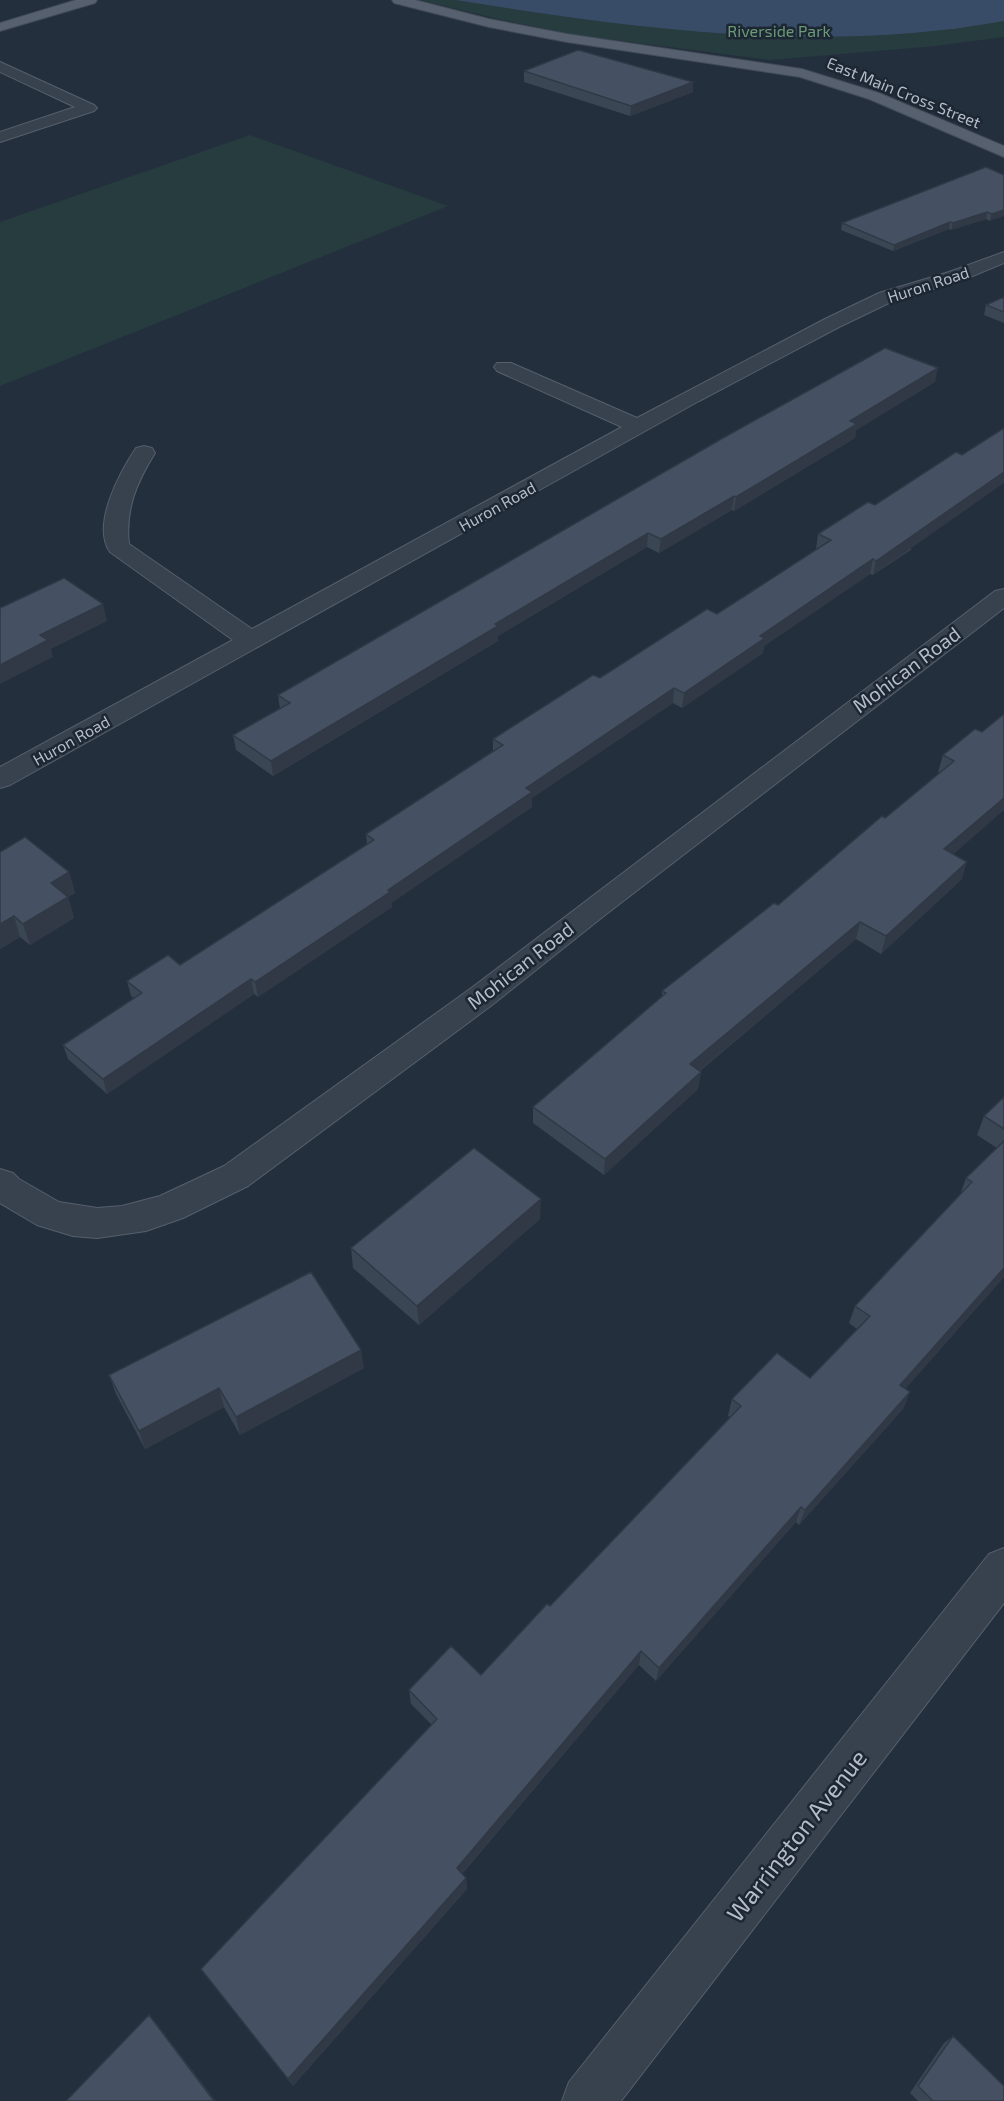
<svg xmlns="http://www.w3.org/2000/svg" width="1004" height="2101" font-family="'Exo 2',sans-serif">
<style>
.green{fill:#263c3f}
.water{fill:#394c67}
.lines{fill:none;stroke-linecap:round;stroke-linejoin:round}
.minor-casing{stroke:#565f6c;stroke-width:2}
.major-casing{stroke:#414a57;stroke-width:2}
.minor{fill:#38414e;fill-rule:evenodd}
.major{fill:#56606e;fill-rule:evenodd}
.wall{fill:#3b4654}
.shaded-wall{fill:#303945}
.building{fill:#455162;stroke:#303945;stroke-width:1.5}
.labels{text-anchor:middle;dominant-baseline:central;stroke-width:5;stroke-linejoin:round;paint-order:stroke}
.far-park-label{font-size:16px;fill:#6b9a76;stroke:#1d2633}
.far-street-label{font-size:16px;fill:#b4bcc9;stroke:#1d2633}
.street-label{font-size:20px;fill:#b4bcc9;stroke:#1d2633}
.near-street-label{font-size:24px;fill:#b4bcc9;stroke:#1d2633}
</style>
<rect width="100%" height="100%" fill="#242f3e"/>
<path class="green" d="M420,0H1004V37L935,46L770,60L576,35L498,19Z
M250,135L448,206L0,386V222Z"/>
<path class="water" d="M456,0H1004V21C823,54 636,29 456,0Z"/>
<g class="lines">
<g class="minor-casing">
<path id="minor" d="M0,62L94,105L97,108L94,111L0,142V132L75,107L0,72Z
M1004,252V263L963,280L893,301L839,327L699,401L10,785L0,788V767L233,640L110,552C91,525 120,472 136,448L144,446L152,448L155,453C137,482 125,509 129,544L252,629L622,427L497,371L494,367L497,363H511L637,418L825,319L879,293L949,272Z
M1004,589V608L605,915L492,1005L248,1186L183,1218L146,1231L97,1238L73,1236L37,1225L0,1203V1169L13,1173L19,1179L59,1202L97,1208L122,1206L160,1196L224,1166L470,989L995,591Z
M1004,1548V1603L621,2101H562L569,2082L989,1554Z"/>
</g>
<g class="major-casing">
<path id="major" d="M76,0H97L95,3L0,31V23Z
M392,0H415L489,19L567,34L802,69L879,93L1004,146V157L869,99L800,77L567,42L489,27L394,3Z"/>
</g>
<use href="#minor" class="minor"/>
<use href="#major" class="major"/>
</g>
<path class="wall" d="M524,71L693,82V92L630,116L524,82Z
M1004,175L990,221L986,219L951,230L949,229L893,251L841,230L842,223Z
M1004,297V323L984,315L986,305Z
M935,382L856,430L855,438L734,511L732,510L659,553L647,547L498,636V641L273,776L236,750L233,735L280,709L278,695Z
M818,534L912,549L873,575L870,574L764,646L763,653L682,708L673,703L532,798V807L391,903L392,907L258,997L254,994L107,1094L68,1059L63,1045L134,998L131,996L127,981L180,965L367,844L366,834L493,751V739L600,678L717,614L817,550L816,549Z
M975,729L953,854L962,879L881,954L856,939L700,1071L701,1072L698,1089L604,1175L533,1123V1107L662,997V991L778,905L940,773L938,772L943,755Z
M0,852L69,872L75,893L68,897L74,918L30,945L20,937L0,949Z
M1004,1097V1277L905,1389L910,1392L903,1409L799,1525L796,1522L656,1681L639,1665L462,1874L466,1878L467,1889L293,2086L201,1969L432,1725L411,1704L409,1690L481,1675L550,1606L730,1417L728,1416L732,1399L810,1378L857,1329L849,1323L855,1306L960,1195L966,1178L997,1148L977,1135L984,1116Z
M540,1219L419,1325L353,1268L351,1248Z
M364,1368L240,1435L224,1407L145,1449L116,1394L109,1375Z
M953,2036L1004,2101H918L910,2093L944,2043Z"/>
<path class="shaded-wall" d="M693,82V92L630,116L631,106Z
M1004,210V216L990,221L992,214Z
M987,212L986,219L951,230L953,223Z
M950,222L949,229L893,251L894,245Z
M938,368L935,382L856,430L855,438L734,511L736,497L850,421Z
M1004,472V483L873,575L876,561Z
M734,496L732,510L659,553L661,539Z
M648,533L647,547L498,636V641L273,776L271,761L495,624Z
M873,559L870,574L764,646L763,653L682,708L684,693L760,636Z
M103,604L107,621L51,649L53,657L0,684V665L40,635Z
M674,688L673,703L532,798V807L391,903L392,907L258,997L255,982L388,890L526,788Z
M1004,798V810L939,867L944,849Z
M967,862L962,879L881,954L886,936Z
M69,872L75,893L68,897L74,918L30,945L23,924L51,883Z
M14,916L20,937L0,949V924Z
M860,922L856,939L687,1081L690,1064Z
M251,979L254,994L107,1094L103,1079Z
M701,1072L698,1089L604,1175L605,1159Z
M541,1199L540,1219L419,1325L417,1306Z
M1004,1268V1277L894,1402L900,1385Z
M361,1350L364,1368L240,1435L236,1417Z
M219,1388L224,1407L145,1449L139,1431Z
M910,1392L903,1409L799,1525L805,1510Z
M801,1507L796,1522L656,1681L659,1668Z
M641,1651L639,1665L457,1879V1868Z
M466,1878L467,1889L293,2086L288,2079Z
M149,2015L157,2024L216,2101H214Z"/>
<path class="building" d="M578,50L693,82L631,106L524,71Z
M986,167L1004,175V210L992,214L987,212L953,223L950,222L894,245L842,223Z
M1004,297V312L986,305Z
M885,348L938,368L850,421L857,424L736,497L734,496L661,539L648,533L495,624L498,626L271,761L233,735L290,703L278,695L723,438Z
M1004,428V472L876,561L873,559L760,636L765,638L684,693L674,688L526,788L532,792L388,890L390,892L255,982L251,979L103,1079L63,1045L142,993L127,981L168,955L180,965L374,840L366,834L503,745L493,739L593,675L600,678L707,609L717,614L831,540L818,534L868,502L875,505L956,452L962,455Z
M64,578L103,604L40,635L48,640L0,665V608Z
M1004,714V798L944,849L967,862L886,936L860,922L690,1064L701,1072L605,1159L533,1107L666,993L662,991L774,903L778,905L882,816L885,818L954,761L943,755L975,729L982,732Z
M25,837L69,872L51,883L68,897L23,924L14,916L0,924V852Z
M1004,1097V1129L984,1116Z
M1004,1141V1268L900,1385L910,1392L805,1510L801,1507L659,1668L641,1651L457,1868L466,1878L288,2079L201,1969L437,1719L409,1690L451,1646L481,1675L547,1604L550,1606L741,1406L732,1399L777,1353L810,1378L870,1316L855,1306L972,1182L966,1178Z
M474,1148L541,1199L417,1306L351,1248Z
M311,1272L361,1350L236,1417L219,1388L139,1431L109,1375Z
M149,2015L214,2101H66Z
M953,2036L1004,2086V2101H933L918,2086Z"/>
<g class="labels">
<g class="far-park-label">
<text x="779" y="30">Riverside Park</text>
</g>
<g class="far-street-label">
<text transform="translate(904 92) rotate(22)">East Main Cross Street</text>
<text transform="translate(928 284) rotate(-18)">Huron Road</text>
<text transform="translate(497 506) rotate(-29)">Huron Road</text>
<text transform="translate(71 740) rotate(-29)">Huron Road</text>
</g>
<g class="street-label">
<text transform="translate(906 669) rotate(-37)">Mohican Road</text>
<text transform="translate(520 965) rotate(-38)">Mohican Road</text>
</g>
<g class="near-street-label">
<text transform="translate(796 1835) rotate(-52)">Warrington Avenue</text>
</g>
</g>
</svg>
